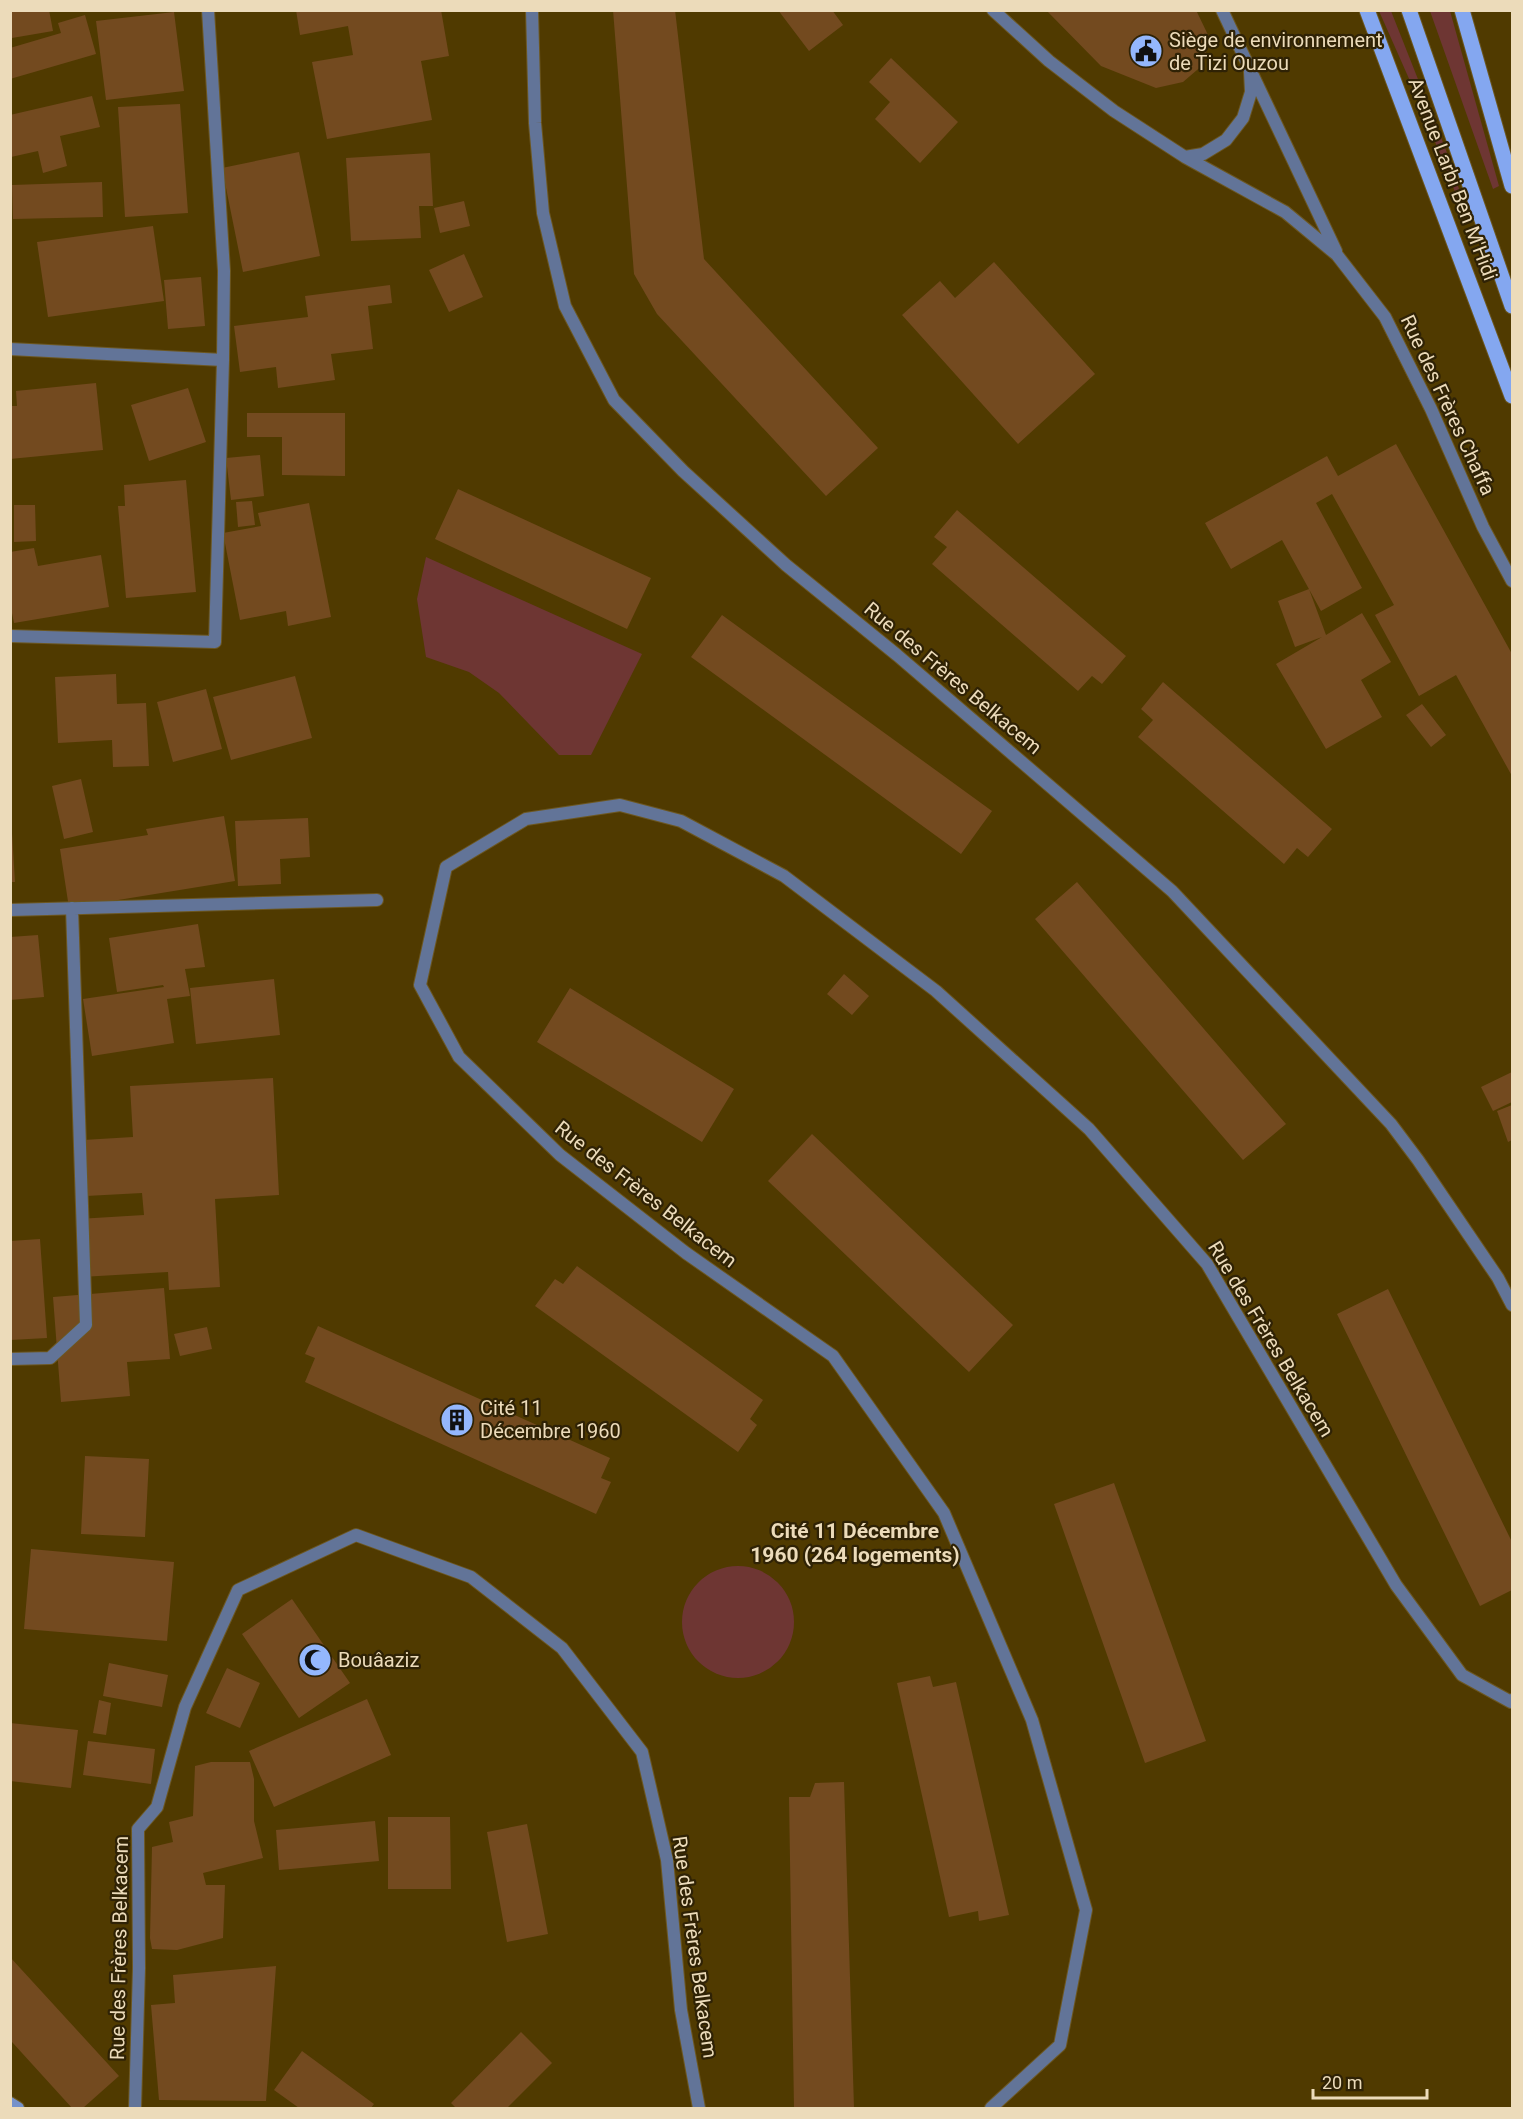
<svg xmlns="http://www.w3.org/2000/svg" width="1523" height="2119" font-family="Roboto,sans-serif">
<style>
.green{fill:#6e3633}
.building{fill:#734a1f}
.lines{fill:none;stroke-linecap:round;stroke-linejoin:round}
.service-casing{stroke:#6c5721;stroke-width:14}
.minor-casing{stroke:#6c5721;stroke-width:14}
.secondary-casing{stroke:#6c5721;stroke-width:14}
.primary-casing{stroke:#6c5721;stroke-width:17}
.service{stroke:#627498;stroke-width:12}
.minor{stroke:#627498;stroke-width:12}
.secondary{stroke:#7591ca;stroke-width:12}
.primary{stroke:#84a7f0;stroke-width:15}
.labels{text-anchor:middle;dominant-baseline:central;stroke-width:4.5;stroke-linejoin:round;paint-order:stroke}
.poi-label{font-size:20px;fill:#ecdbba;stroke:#2f2205;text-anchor:start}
.street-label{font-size:20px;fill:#ecdbba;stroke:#2f2205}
.neighbourhood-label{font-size:21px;font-weight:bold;fill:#ecdbba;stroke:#2f2205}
</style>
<rect width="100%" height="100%" fill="#503a00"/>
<path class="green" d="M1379,11H1391L1446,150L1463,201L1459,202L1418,99Z
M1430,11H1450L1499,186L1493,189Z
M426,557L642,654L591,755H559L499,693L469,672L426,657L417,599Z
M682 1622a56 56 0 1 1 112 0a56 56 0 1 1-112 0Z"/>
<path class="building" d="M10,10H49L53,31L12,38Z
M296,10H441L449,56L421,61L432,120L327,139L312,62L353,55L348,26L300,35Z
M613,10H675L704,259L878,448L826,496L657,314L634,274Z
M778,10H832L843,25L809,51Z
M1046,10H1196L1209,37L1204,64L1183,82L1156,88L1101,66Z
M174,12L184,91L106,100L96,21Z
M85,15L96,54L10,79V48L61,33L58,23Z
M891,58L958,122L920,163L875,119L890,102L869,82Z
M92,96L100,127L60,136L67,166L43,173L38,151L11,157L10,115Z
M180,104L188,213L125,217L118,107Z
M299,152L320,256L243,272L222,168Z
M430,153L433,206H419L421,238L351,241L346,158Z
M102,182L103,217L13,219L12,185Z
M464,201L470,226L440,233L434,208Z
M153,226L164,301L48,317L37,242Z
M464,254L483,297L449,312L429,270Z
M994,262L1095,374L1018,444L902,315L940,281L955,298Z
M201,277L205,326L168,329L164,280Z
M390,285L392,303L368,306L373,349L331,354L335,380L278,388L276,367L240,372L234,326L308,317L305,296Z
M96,383L103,450L10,459V406H17L16,391Z
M188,388L206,442L149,461L131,405Z
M247,413H345V476L282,475V437H247Z
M1396,444L1512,654V776L1456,675L1419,696L1375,615L1394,605L1332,494L1316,503L1362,588L1321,611L1282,540L1231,569L1205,523L1327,456L1338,476Z
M260,455L264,496L231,500L226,458Z
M186,480L196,592L126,598L118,506H125L124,485Z
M458,489L651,578L627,629L435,539Z
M252,501L255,525L238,527L236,502Z
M309,503L331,617L288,626L286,611L240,620L223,533L261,526L258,513Z
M14,505H35L36,541L14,542Z
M957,510L1126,656L1102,684L1092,676L1078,691L932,564L947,547L934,537Z
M34,548L38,566L101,555L109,607L14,623L10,603V552Z
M1309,589L1326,635L1362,613L1391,662L1361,680L1382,717L1326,749L1276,664L1322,637L1295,647L1278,601Z
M722,615L992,811L961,854L691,657Z
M116,674L117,704L146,703L149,766L113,767L112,740L58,743L55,677Z
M295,676L312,738L231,760L213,697Z
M1163,682L1332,829L1308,857L1297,848L1284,864L1138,737L1153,720L1141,709Z
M206,689L222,749L173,762L157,702Z
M1422,704L1446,735L1431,747L1406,715Z
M81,779L93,832L64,839L52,786Z
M224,816L235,881L69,908L60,849L148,835L146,829Z
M308,818L310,857L280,859L281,884L238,886L235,821Z
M10,833H12L15,882H10Z
M1077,882L1286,1124L1243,1160L1035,919Z
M198,924L205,967L185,969L190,996L167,999L174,1043L92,1056L83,999L164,987L163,985L117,992L109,938Z
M38,935L44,997L10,1000V937Z
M844,974L869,996L852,1015L827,994Z
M274,979L280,1035L196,1044L190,988Z
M570,988L734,1089L702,1142L537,1042Z
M1512,1072V1102L1493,1111L1481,1087Z
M273,1078L279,1195L215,1199L220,1287L169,1290L168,1272L81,1277L78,1219L144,1215L142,1193L86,1196L83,1140L133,1137L130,1086Z
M1512,1105V1140L1508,1142L1497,1111Z
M812,1134L1013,1325L969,1372L768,1181Z
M40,1239L47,1338L10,1340V1241Z
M577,1266L763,1400L750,1419L757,1425L738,1452L535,1306L555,1279L563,1284Z
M164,1288L170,1359L127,1362L130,1396L61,1402L53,1297Z
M1388,1289L1512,1542V1590L1480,1606L1337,1314Z
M318,1326L610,1458L601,1478L611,1482L596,1514L305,1382L315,1358L305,1354Z
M207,1327L212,1349L180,1356L174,1334Z
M85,1456L149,1459L145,1537L81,1534Z
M1114,1483L1206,1741L1145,1763L1054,1504Z
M31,1549L174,1562L167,1641L24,1629Z
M292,1599L350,1683L299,1718L242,1634Z
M109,1663L168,1675L162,1707L103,1696Z
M227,1668L260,1683L240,1728L206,1713Z
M930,1676L933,1687L956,1682L1009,1915L979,1921L978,1911L949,1917L897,1683Z
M367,1699L391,1755L274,1807L249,1751Z
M99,1700L111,1703L106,1735L93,1733Z
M10,1723L78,1730L71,1788L10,1781Z
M88,1741L155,1749L151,1784L83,1775Z
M211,1762H250L254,1779V1821L263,1858L203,1873L206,1885H225L223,1938L177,1950L152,1949L150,1938L152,1847L173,1842L169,1822L193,1816L195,1766Z
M844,1782L854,2108H794L789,1797H810L815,1783Z
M388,1817H450L451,1889H388Z
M375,1821L379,1861L279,1870L276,1830Z
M527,1824L548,1934L507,1942L487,1832Z
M10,1957L119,2076L83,2108H72L12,2042L10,2044Z
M276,1966L266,2101L159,2100L151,2005L175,2003L173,1975Z
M521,2032L552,2063L507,2108H456L451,2103Z
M302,2051L374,2104L371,2108H299L274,2090Z"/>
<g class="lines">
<g class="service-casing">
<path id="service" d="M10,910L377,900
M10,1359L50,1358L86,1325L72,908"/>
</g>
<g class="minor-casing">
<path id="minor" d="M532,10L535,123L543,213L565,306L614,400L683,471L786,565L897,655L1172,891L1391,1124L1418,1160L1498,1278L1512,1305
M993,10L1049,61L1114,111L1185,157L1285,212L1337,255L1385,317L1431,409L1483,527L1512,581
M1222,10L1336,251
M1185,157L1203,154L1226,140L1243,118L1251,92L1250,72
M10,349L223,360
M10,636L215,642L223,360L224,271L208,10
M135,2108L139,1968L138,1829L157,1807L185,1707L238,1590L356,1535L471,1577L562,1648L642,1752L667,1860L681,2010L699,2108
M991,2108L1060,2045L1086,1910L1032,1720L944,1513L833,1356L686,1253L560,1155L459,1057L420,985L446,867L526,819L620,805L681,821L784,876L936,991L1089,1129L1207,1264L1396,1585L1462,1675L1511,1702L1512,1700"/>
</g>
<g class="secondary-casing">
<path id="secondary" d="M10,2103L18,2108"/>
</g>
<g class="primary-casing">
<path id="primary" d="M1367,10L1512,396
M1409,10L1512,306
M1462,10L1512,186"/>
</g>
<use href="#service" class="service"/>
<use href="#minor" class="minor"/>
<use href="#secondary" class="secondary"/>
<use href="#primary" class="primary"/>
</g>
<defs>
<g id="civic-disc" transform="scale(1.725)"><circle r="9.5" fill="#94b7fd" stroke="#2f2205"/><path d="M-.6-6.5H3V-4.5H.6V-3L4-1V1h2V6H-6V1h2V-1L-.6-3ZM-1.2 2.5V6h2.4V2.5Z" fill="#111"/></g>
<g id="building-disc" transform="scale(1.725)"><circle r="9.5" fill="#94b7fd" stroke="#2f2205"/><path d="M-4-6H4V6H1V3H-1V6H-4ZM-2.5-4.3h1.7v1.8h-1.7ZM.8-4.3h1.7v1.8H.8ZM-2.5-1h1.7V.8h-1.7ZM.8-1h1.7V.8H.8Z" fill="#111"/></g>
<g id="mosque-disc" transform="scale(1.725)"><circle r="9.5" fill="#94b7fd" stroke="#2f2205"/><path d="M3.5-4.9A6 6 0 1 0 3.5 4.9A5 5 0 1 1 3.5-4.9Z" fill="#111"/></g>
</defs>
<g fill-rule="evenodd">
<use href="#civic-disc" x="1146" y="51"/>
<use href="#building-disc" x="457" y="1420"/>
<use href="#mosque-disc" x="315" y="1660"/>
</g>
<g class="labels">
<g class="poi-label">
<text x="1169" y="40">Siège de environnement<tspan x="1169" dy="23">de Tizi Ouzou</tspan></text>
<text x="480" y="1408">Cité 11<tspan x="480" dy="23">Décembre 1960</tspan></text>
<text x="338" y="1660">Bouâaziz</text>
</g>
<g class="street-label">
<text transform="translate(1453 179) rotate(69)">Avenue Larbi Ben M'Hidi</text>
<text transform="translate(1448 405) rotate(65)">Rue des Frères Chaffa</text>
<text transform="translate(953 678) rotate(40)">Rue des Frères Belkacem</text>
<text transform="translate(646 1194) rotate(38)">Rue des Frères Belkacem</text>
<text transform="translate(1271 1339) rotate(59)">Rue des Frères Belkacem</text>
<text transform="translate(695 1947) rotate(82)">Rue des Frères Belkacem</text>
<text transform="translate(119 1948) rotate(-89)">Rue des Frères Belkacem</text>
</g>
<g class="neighbourhood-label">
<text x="855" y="1531">Cité 11 Décembre<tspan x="855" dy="24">1960 (264 logements)</tspan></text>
</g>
</g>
<rect width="1523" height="2119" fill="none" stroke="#ecdbba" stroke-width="24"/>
<path d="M1313 2089v9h114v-9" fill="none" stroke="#ecdbba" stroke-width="3"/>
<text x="1322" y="2089" font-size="18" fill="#ecdbba" stroke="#2f2205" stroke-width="4.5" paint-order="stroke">20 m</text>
</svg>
